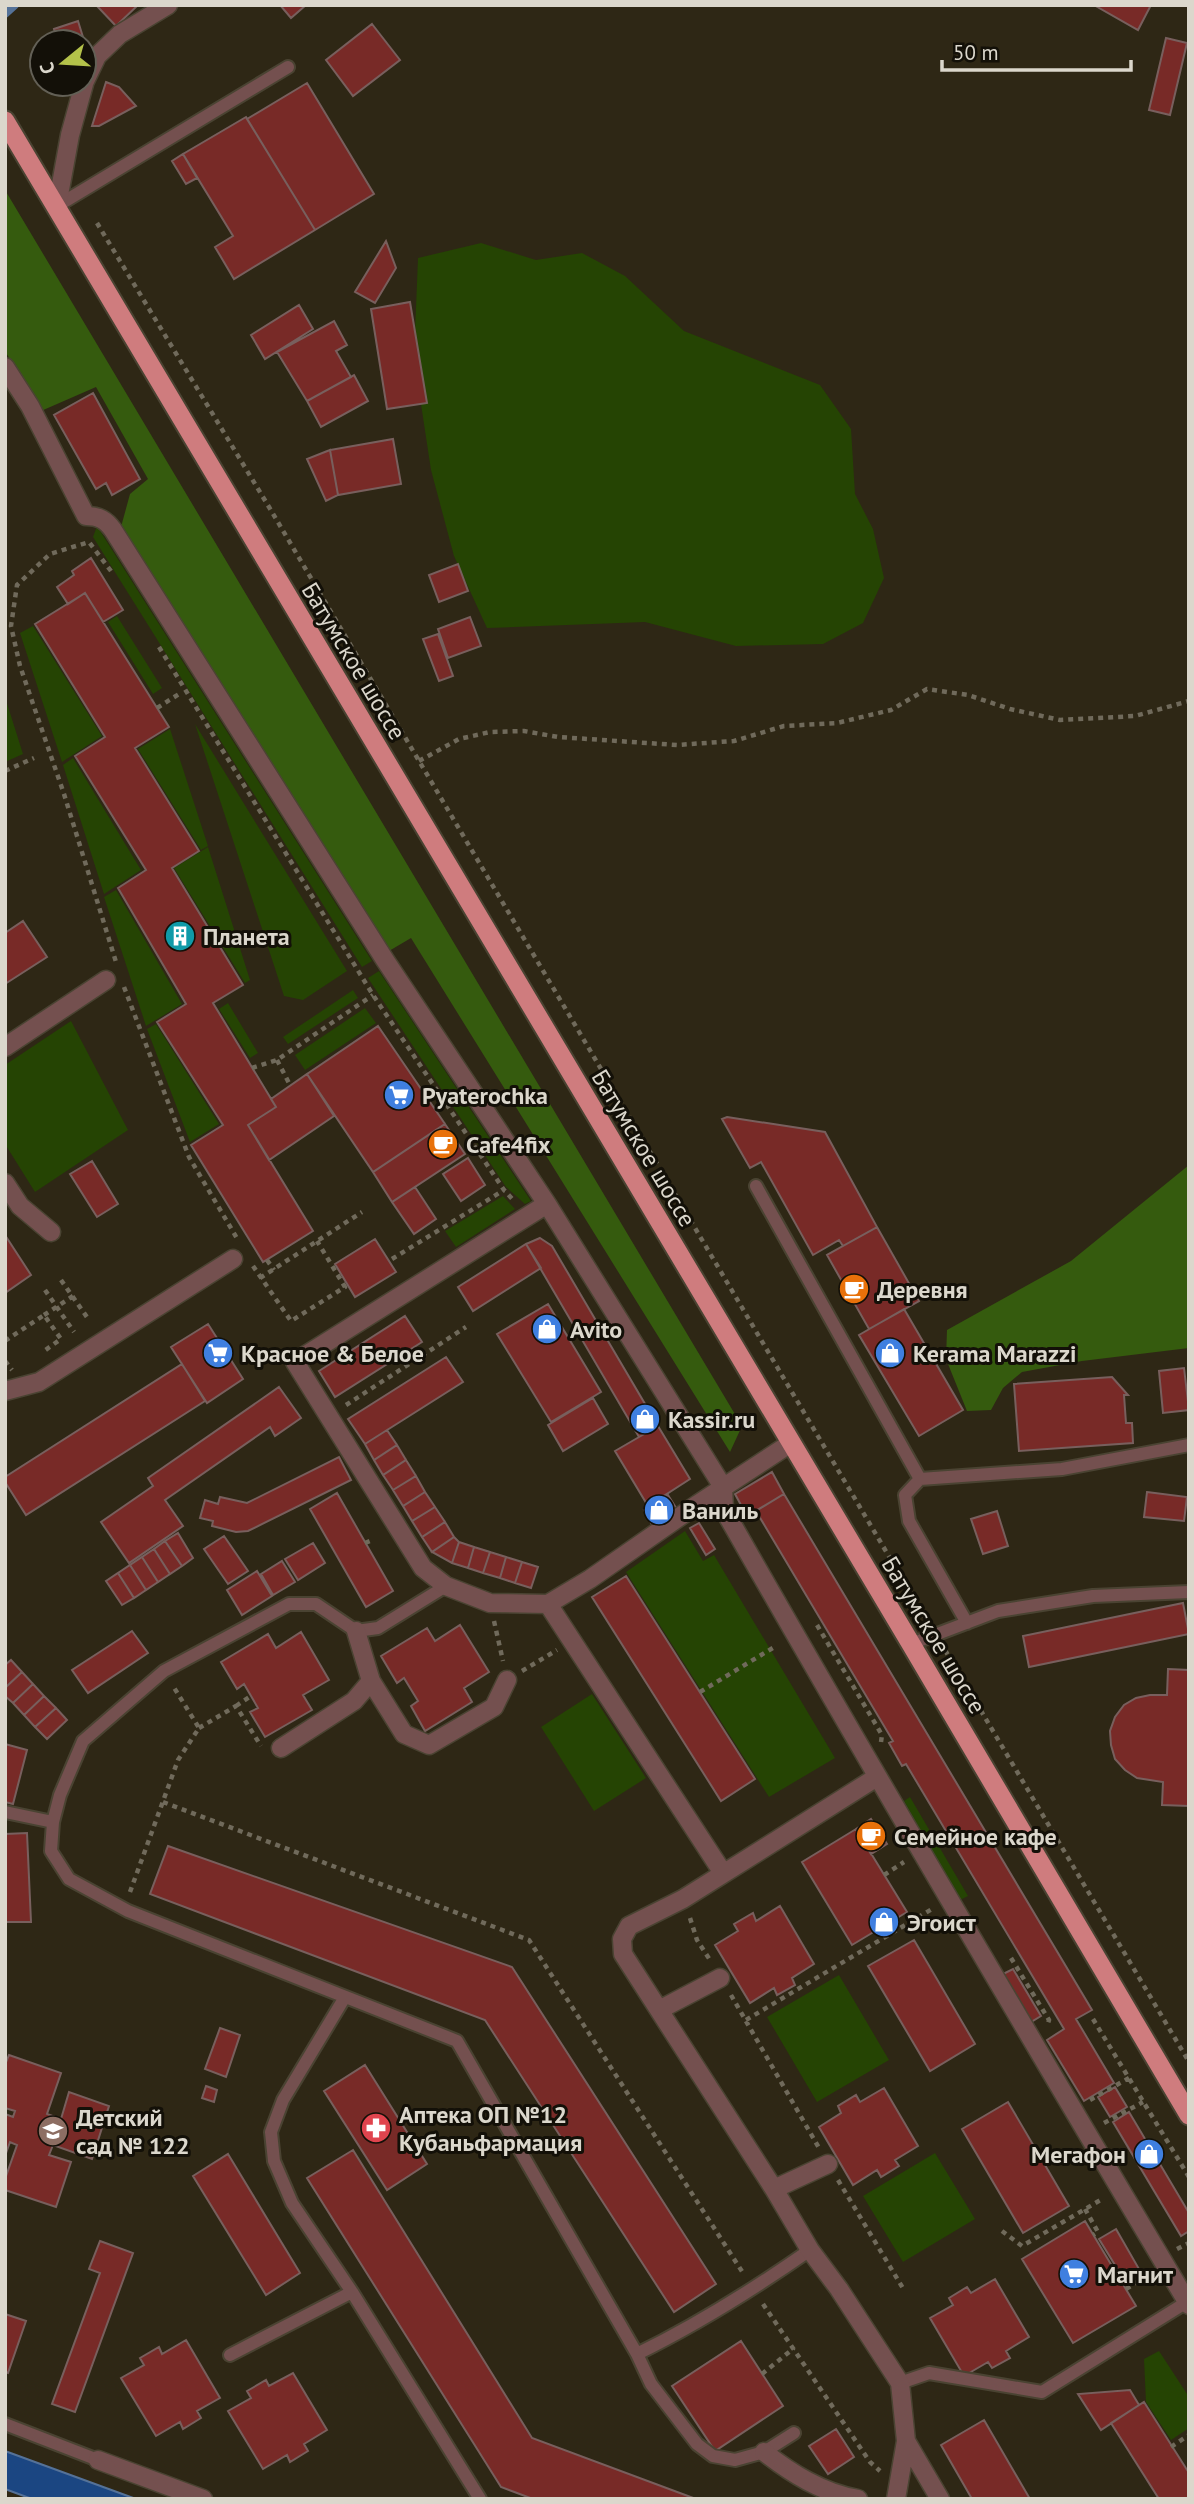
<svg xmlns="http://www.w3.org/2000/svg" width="1194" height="2504" font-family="'PT Sans',sans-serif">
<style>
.green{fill:#254403}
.forest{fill:#355b0e}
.water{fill:#1b4682;stroke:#557298;stroke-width:2}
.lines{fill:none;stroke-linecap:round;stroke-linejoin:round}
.stream{stroke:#557298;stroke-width:8}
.building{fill:#782a27;stroke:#785f5d;stroke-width:2}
.service-casing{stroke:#4a4332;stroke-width:16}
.minor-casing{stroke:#4a4332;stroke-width:21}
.trunk-casing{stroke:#4a4332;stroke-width:23}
.path{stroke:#706a5b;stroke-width:4.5;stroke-dasharray:5 5;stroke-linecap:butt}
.service{stroke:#74504f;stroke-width:12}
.minor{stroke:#74504f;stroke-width:18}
.trunk{stroke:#cf7c7e;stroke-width:19}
.labels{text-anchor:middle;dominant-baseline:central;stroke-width:6;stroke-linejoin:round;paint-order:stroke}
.street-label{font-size:24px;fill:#dbd7cc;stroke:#131008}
.poi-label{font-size:24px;font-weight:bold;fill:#dbd7cc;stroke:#131008;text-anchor:start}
</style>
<rect width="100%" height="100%" fill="#2e2715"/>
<path class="green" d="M481,243L536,260L582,253L625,276L684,331L820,385L851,429L855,494L873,529L884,578L863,623L823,644L736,646L645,622L487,628L454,556L431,470L414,358L418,258Z
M97,526L372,961L362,967L93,537Z
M117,616L162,688L153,694L108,622Z
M33,626L102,736L62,762L20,633Z
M5,697L23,754L5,762Z
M195,724L347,971L303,1000L284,996Z
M170,729L208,846L201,850L138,749Z
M73,758L141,870L104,894L63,765Z
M208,847L250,980L245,983L174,868Z
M116,890L182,1004L146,1026L104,897Z
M379,971L531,1201L525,1204L506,1187L368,978Z
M353,990L358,998L288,1044L283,1037Z
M228,1003L258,1053L250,1058L219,1009Z
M365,1008L376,1023L305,1070L295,1055Z
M71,1021L128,1130L35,1192L5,1144V1065Z
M156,1024L219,1124L190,1142L147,1029Z
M503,1196L515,1209L456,1247L445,1231Z
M685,1531L703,1561L714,1555L835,1758L769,1797L626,1572Z
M592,1694L646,1778L594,1811L541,1727Z
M910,1797L968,1896L960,1900L904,1801Z
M839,1975L889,2060L817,2102L767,2017Z
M935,2153L975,2219L903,2262L863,2196Z
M1159,2351L1189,2397V2428L1171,2440L1146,2402L1144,2359Z"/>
<path class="forest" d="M5,190L742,1426L730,1452L411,938L389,951L121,527L130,494L148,479L96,387L41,411L5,351Z
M1189,1165V1348L1082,1361L1022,1372L1003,1388L991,1410L967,1411L946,1359L947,1330L1071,1261Z"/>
<path class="water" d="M5,2451L136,2499H32L5,2489Z"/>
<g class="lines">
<path class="stream" d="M5,14L15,5"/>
</g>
<path class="building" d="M96,5H138L116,26Z
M280,5H306L291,18Z
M1094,5H1151L1138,30Z
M78,21L87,50L84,51V42H58L54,29Z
M372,24L400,60L353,96L326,60Z
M1166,38L1187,43L1170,115L1149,110Z
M106,82L119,87L136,106L99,126H92Z
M307,83L374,194L315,230L247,119Z
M246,117L315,230L234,279L215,247L233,236L183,154Z
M183,154L197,178L186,184L172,161Z
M386,241L396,268L375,303L355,292Z
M410,302L427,403L387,409L371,309Z
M299,305L313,329L265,359L251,335Z
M334,321L347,345L336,351L351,377L307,401L277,352Z
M354,375L368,401L321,427L307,401Z
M93,393L140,479L112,495L106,483L96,489L54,415Z
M393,439L401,484L338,495L330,450Z
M330,450L338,495L326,501L307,459Z
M91,558L123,610L103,622L85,593L68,604L57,587L74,575L72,571Z
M458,564L468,591L439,602L429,575Z
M85,593L169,727L135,748L199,851L172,868L243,985L213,1003L276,1107L248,1125L313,1231L263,1262L191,1145L223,1125L157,1022L186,1004L118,888L146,870L75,756L105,737L35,624Z
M470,617L481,646L448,658L438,629Z
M438,634L453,676L439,681L423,639Z
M23,921L47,957L5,984V933Z
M378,1026L445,1124L373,1172L307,1074Z
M307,1074L334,1116L269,1160L248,1125L276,1107L271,1099Z
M727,1117L825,1132L877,1227L843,1246L839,1240L813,1255L761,1162L750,1168L722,1119Z
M445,1124L465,1154L392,1202L373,1172Z
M468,1158L485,1185L461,1201L443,1174Z
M92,1161L118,1204L97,1217L70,1174Z
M415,1187L436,1219L414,1234L392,1202Z
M877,1227L919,1301L869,1329L827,1255Z
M5,1235L31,1275L5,1293Z
M540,1238L552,1246L658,1426L639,1437L526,1244Z
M375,1239L396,1272L355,1297L335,1264Z
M526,1244L541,1268L473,1311L458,1287Z
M548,1304L601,1392L551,1422L497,1334Z
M904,1309L963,1410L919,1436L859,1335Z
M405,1316L422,1342L335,1397L319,1371Z
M208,1324L243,1379L207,1403L171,1347Z
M446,1357L463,1382L365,1444L348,1419Z
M182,1364L205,1401L26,1515L5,1482V1477Z
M1184,1368L1189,1410L1163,1413L1159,1371Z
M1112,1377L1128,1395H1124L1126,1423H1132L1133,1443L1019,1451L1014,1384Z
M279,1387L301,1418L275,1436L270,1427L165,1500L183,1526L129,1563L101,1522L153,1486L148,1478Z
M593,1398L608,1424L563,1451L548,1425Z
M658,1426L690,1479L648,1506L615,1451Z
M387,1430L397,1445L374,1460L365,1444Z
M397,1445L406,1460L383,1475L374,1460Z
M339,1457L351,1480L248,1531L236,1532L212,1526L213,1521L200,1518L205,1500L218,1504L220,1497L247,1503Z
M406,1460L416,1476L393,1490L383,1475Z
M772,1472L784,1494L747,1516L735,1494Z
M416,1476L425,1492L403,1506L393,1490Z
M425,1492L435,1507L412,1521L403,1506Z
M1147,1492L1187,1497L1184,1521L1144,1517Z
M337,1493L393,1591L366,1607L310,1509Z
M784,1494L1092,2010L1076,2019L1114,2083L1084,2101L1047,2040L1064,2029L906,1764L902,1766L889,1743L893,1741L756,1511Z
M668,1495L676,1508L651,1523L644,1510Z
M435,1507L445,1522L422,1537L412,1521Z
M997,1511L1008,1546L983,1554L971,1519Z
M445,1522L454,1537L432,1552L422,1537Z
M699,1523L715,1549L706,1555L690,1528Z
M178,1533L193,1558L182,1566L165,1541Z
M224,1536L248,1571L228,1584L204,1549Z
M454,1537L459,1542L452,1563L432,1552Z
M165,1541L182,1566L170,1574L154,1549Z
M459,1542L474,1547L468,1568L452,1563Z
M313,1543L325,1563L298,1580L285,1559Z
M474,1547L490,1552L483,1573L468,1568Z
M154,1549L170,1574L158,1582L142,1557Z
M490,1552L506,1557L500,1578L483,1573Z
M142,1557L158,1582L146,1590L130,1565Z
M506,1557L522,1562L515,1583L500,1578Z
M282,1561L295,1582L273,1595L261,1574Z
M522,1562L538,1567L531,1588L515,1583Z
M130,1565L146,1590L134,1598L118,1573Z
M257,1571L272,1596L242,1615L227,1590Z
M118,1573L134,1598L122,1605L106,1581Z
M626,1576L755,1779L721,1801L592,1597Z
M1183,1603L1189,1634L1029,1667L1023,1636Z
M460,1625L489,1672L464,1688L472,1702L425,1731L411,1706L418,1701L404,1678L397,1683L381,1656L427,1628L435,1641Z
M132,1631L148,1653L88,1693L72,1670Z
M301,1632L329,1680L303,1695L312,1710L265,1737L250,1712L258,1708L244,1684L237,1689L221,1662L268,1634L276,1648Z
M11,1660L22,1672L5,1688V1665Z
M1168,1669L1189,1670V1806L1162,1805L1163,1782L1137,1778L1125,1770L1115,1759L1111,1745L1110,1731L1115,1717L1124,1705L1136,1698L1150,1695H1167Z
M22,1672L33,1684L13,1703L5,1696V1688Z
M33,1684L44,1696L24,1715L13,1703Z
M44,1696L56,1708L35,1727L24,1715Z
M56,1708L67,1720L47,1739L35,1727Z
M5,1744L27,1750L13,1804L5,1802Z
M871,1819L887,1844L871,1854L856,1829Z
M856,1829L907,1912L852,1945L802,1862Z
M27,1833L31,1922H5V1834Z
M168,1846L512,1967L716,2284L674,2312L485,2020L150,1894Z
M780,1906L814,1964L792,1978L795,1985L777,1995L774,1988L750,2003L715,1945L738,1931L734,1924L753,1913L756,1921Z
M914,1940L975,2044L930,2071L868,1966Z
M1013,1969L1041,2016L1031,2022L1003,1974Z
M220,2028L240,2035L226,2077L205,2069Z
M9,2055L61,2073L47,2114L61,2119L69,2092L109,2106L92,2159L53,2145L49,2155L71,2162L56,2207L5,2190V2179L17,2145L10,2142L5,2156V2114L13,2117L15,2111L5,2108V2065Z
M365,2065L427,2164L387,2190L324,2091Z
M206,2086L217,2090L214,2102L202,2098Z
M1115,2087L1127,2107L1110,2117L1098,2097Z
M884,2088L918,2146L895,2160L899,2166L881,2177L877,2170L853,2185L819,2127L841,2113L838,2106L856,2095L860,2102Z
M1008,2102L1069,2206L1023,2233L962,2129Z
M1129,2112L1189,2213V2231L1181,2236L1113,2122Z
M353,2150L532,2438L696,2499H533L501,2487L307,2178Z
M228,2154L300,2273L266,2295L193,2176Z
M1085,2221L1136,2306L1073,2343L1022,2259Z
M1116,2229L1139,2269L1123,2278L1099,2239Z
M100,2241L133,2253L75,2412L52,2404L100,2273L89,2269Z
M995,2279L1029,2337L1006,2351L1010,2358L992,2368L988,2362L964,2376L930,2318L953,2305L949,2298L967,2287L971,2293Z
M5,2314L26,2321L8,2373L5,2372Z
M186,2340L220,2398L197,2411L201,2418L183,2429L180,2422L156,2436L121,2378L144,2365L140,2358L159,2347L162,2354Z
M741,2341L783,2406L715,2451L672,2386Z
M293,2373L327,2430L304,2444L308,2451L290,2462L287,2455L263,2469L228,2411L251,2398L247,2391L266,2380L269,2386Z
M1130,2390L1139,2405L1101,2430L1078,2394Z
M1144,2402L1189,2473V2499H1159L1111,2423Z
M984,2420L1030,2499H972L941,2445Z
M836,2429L854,2457L828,2474L809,2446Z"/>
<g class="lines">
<g class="service-casing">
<path id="service" d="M57,206L288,67
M756,1186L920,1479
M446,1586L378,1628L356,1631L316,1604H289L164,1671L83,1741L60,1795L53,1822L51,1851L69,1879L128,1911L457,2041L637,2354L651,2384L697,2444L713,2456L735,2460L764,2452L794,2433
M967,1623L909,1521L905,1495L920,1479L1062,1469L1189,1445
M911,1644L998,1611L1093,1596L1189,1592
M5,1812L53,1822
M345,1997L283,2100L271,2132L274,2161L292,2203L352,2292L480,2499
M637,2354C698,2324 754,2289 810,2250
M230,2355L352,2292
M900,2383L929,2373L1042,2392L1187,2302
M5,2424L98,2460"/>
</g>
<g class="minor-casing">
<path id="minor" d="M84,83L97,56L120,34L168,5
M57,206L70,135L84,84
M5,367L30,406L86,516C99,516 106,520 113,530L385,960L547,1204
M5,1047L106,980
M5,1183L20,1206L51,1232
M5,1391L39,1382L233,1259
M791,1443L698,1504L590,1579L548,1604L490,1603L446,1586L423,1568L295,1362L547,1204L723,1487L724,1510C876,1777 1032,2041 1189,2305
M548,1604L723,1873
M371,1681L404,1734L429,1745L494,1707L507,1680
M281,1748L354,1701L371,1681L356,1631
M877,1777L683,1899L629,1926L622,1939L623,1954L774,2189L810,2250L839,2289L900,2383L906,2441L940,2499
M659,2010L720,1978
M774,2189L828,2164
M764,2452C791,2473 822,2493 858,2499
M98,2460L203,2499
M896,2499L906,2441"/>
</g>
<g class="trunk-casing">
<path id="trunk" d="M5,121L911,1644L1189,2115"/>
</g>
<path class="path" d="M97,223L269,507L926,1619
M111,571L89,542L50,554L17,585L11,626L20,666L64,794L116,962
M159,647L373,995L504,1190L515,1202
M157,708L179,694
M419,761L459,739L490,732L524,731L558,737L677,745L734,741L784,726L837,723L891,710L927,689L968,695L1010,709L1060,720L1135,716L1189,701
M5,771L34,758
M124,987L189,1157L238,1240
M277,1060L290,1085
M252,1068L277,1060L373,995
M392,1259L504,1190
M267,1260L274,1270
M253,1266L291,1321L345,1287L317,1241
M260,1278L362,1212
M61,1280L89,1320
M45,1290L74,1332
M44,1315L73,1296
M5,1341L44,1315L61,1339L44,1351
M5,1361L12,1370
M346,1405L466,1327
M365,1543L370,1541
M494,1621L503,1661
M817,1625L882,1735L881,1742
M945,1650L1189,2062
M522,1671L557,1650
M700,1692L776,1646
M236,1706L251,1696
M199,1728L236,1706L261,1746
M163,1802L529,1940L743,2273
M884,1875L904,1862
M130,1892L178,1760L199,1728L173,1686
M690,1918L697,1940L710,1960
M1011,1958L1049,2020L1047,2026
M731,1995L819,2148
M1093,2019L1189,2177
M746,2020L932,1909
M1090,2100L1129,2078
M1104,2123L1143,2102
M838,2180L904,2290
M1085,2209L1098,2232L1093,2235
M1002,2231L1022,2246L1104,2198
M1177,2249L1189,2243
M1126,2289L1149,2274
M763,2304L870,2462L880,2471
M762,2374L794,2348
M1171,2447L1189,2435"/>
<use href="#service" class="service"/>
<use href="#minor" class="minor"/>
<use href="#trunk" class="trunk"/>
</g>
<defs>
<g id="building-disc" transform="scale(1.575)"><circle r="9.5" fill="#0f9aa8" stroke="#131008"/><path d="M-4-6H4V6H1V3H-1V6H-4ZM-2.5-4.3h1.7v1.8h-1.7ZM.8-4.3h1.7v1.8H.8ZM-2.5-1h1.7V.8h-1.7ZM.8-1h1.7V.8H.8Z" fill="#fff"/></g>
<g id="supermarket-disc" transform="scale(1.575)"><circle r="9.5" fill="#3f7fe0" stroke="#131008"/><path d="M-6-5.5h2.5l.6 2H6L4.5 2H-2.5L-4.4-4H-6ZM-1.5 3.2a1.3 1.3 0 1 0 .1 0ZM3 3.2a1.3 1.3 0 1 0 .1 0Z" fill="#fff"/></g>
<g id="cafe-disc" transform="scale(1.575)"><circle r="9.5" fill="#e8710a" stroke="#131008"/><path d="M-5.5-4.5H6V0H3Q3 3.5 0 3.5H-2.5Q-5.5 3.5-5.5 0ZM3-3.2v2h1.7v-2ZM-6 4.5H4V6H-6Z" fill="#fff"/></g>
<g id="shop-disc" transform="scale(1.575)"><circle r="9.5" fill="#3f7fe0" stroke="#131008"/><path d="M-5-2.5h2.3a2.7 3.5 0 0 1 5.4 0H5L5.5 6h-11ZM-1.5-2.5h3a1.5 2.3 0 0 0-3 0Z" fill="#fff"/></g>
<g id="pharmacy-disc" transform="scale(1.575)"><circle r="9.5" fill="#e0444e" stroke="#131008"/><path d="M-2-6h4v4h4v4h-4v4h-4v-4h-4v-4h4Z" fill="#fff"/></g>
<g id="school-disc" transform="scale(1.575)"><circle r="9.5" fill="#8d6e63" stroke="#131008"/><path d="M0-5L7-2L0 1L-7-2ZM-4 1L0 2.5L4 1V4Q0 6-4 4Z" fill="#fff"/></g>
</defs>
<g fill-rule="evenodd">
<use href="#building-disc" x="180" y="936"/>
<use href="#supermarket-disc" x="399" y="1095"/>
<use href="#cafe-disc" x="443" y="1144"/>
<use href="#cafe-disc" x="854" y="1289"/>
<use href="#shop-disc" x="547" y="1329"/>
<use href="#supermarket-disc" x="218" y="1353"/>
<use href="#shop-disc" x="890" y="1353"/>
<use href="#shop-disc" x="645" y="1419"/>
<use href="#shop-disc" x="659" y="1510"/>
<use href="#cafe-disc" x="871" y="1836"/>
<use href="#shop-disc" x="884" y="1922"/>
<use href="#pharmacy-disc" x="376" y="2128"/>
<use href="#school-disc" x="53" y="2131"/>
<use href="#shop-disc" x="1149" y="2154"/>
<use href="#supermarket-disc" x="1074" y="2274"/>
</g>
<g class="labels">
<g class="street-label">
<text transform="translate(354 661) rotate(59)">Батумское шоссе</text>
<text transform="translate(644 1148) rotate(59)">Батумское шоссе</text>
<text transform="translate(934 1635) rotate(59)">Батумское шоссе</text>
</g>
<g class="poi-label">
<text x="203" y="936">Планета</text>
<text x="422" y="1095">Pyaterochka</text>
<text x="466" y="1144">Cafe4fix</text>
<text x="877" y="1289">Деревня</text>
<text x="570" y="1329">Avito</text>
<text x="241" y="1353">Красное &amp; Белое</text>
<text x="913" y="1353">Kerama Marazzi</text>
<text x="668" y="1419">Kassir.ru</text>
<text x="682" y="1510">Ваниль</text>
<text x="894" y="1836">Семейное кафе</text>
<text x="907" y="1922">Эгоист</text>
<text x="399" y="2114">Аптека ОП №12<tspan x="399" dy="28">Кубаньфармация</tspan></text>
<text x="76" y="2117">Детский<tspan x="76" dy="28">сад № 122</tspan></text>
<text x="1126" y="2154" text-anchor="end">Мегафон</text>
<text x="1097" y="2274">Магнит</text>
</g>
</g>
<rect width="1194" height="2504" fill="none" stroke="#dbd7cc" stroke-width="14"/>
<g transform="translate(63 63) rotate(252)"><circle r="33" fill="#131008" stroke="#636056" stroke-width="2"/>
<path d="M0-5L12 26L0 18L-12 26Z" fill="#b4c24a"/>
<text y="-10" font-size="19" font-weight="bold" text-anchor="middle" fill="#dbd7cc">С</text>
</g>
<path d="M942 60v10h189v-10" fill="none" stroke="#dbd7cc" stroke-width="3.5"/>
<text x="953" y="60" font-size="21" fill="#dbd7cc" stroke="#131008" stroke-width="5" paint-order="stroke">50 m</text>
</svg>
